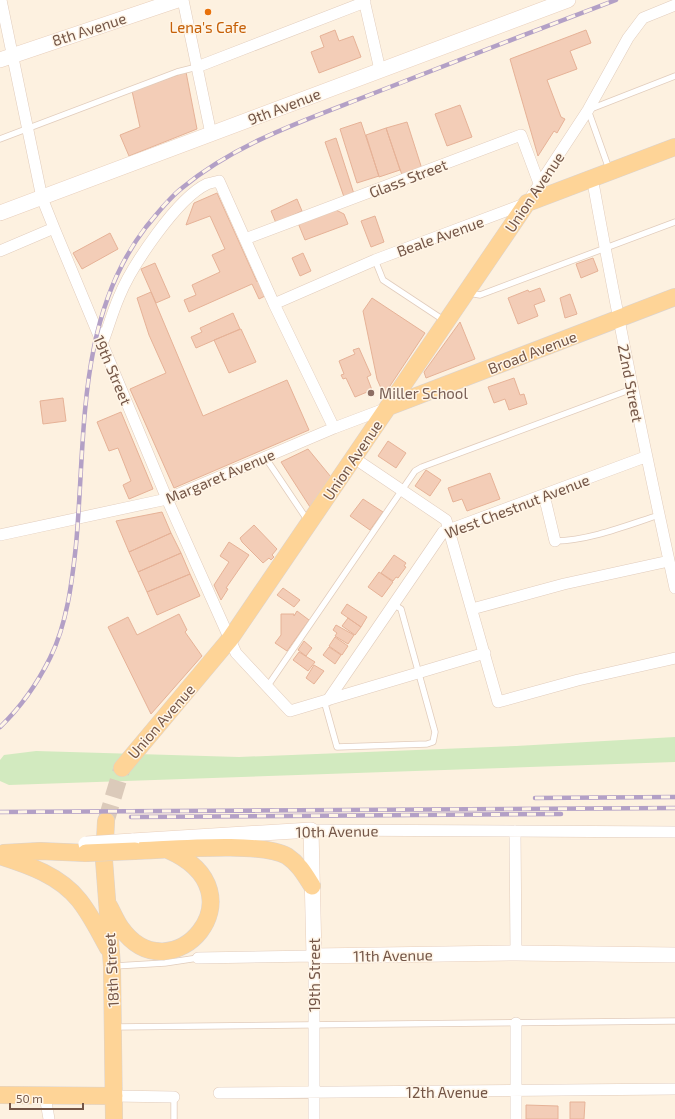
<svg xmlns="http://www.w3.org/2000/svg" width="675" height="1119" font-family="'Exo 2',sans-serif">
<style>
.green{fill:#d2eabf}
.building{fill:#f3cdb7;stroke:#e6b297}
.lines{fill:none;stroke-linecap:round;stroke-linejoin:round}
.primary-tunnel{stroke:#dbcaba;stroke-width:17;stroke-dasharray:17 8;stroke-linecap:butt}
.lane-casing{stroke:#e1ccbc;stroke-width:7}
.street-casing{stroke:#e1ccbc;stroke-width:12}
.secondary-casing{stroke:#e8cfbc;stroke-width:16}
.primary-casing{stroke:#dbd3cf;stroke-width:18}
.lane{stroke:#fff;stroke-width:5.5}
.street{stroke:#fff;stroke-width:11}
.secondary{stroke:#fff;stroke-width:15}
.primary{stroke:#fed497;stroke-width:17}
.rail-casing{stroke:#b3a0c6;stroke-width:4.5}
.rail{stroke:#fff5e7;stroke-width:3;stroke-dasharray:9;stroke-linecap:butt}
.secondary-bridge-casing{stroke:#e8cfbc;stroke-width:16;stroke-linecap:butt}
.primary-bridge-casing{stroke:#dbd3cf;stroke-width:18;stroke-linecap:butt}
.secondary-bridge{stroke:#fff;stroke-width:15}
.primary-bridge{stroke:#fed497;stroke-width:17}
.food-dot{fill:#e8710a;stroke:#fff5e7;stroke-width:1.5}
.education-dot{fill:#8d6e63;stroke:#fff5e7;stroke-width:1.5}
.labels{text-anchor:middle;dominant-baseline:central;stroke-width:3;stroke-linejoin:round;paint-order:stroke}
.food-label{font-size:15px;fill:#c56008;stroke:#fff5e7}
.street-label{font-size:15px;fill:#745647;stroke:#fff5e7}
.education-label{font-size:15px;fill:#785e54;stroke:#fff5e7;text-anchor:start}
</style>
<rect width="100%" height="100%" fill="#fdf1e0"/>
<path class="green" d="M675,737V762L9,785L0,781V760L4,755L36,751L239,757L516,746Z"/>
<path class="building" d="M335,30L339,41L353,36L361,57L319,73L311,52L324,47L320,36Z
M586,30L591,43L570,51L577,69L547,80L561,117L565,119L557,133L554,131L538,156L510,59Z
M186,72L197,129L129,156L120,135L140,127L132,91Z
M460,105L472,137L447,146L435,114Z
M361,122L379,176L357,183L340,129Z
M407,122L422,169L402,175L386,128Z
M386,128L400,170L379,177L366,135Z
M336,138L354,194L344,197L325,142Z
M217,193L257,282L258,281L265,296L259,299L252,284L189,312L184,300L196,295L192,285L220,272L212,255L225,249L210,216L186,225L194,203Z
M297,199L302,211L276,223L271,211Z
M334,209L344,214L348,224L305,240L298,223Z
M375,216L384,242L371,247L361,221Z
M110,233L118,249L82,269L73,253Z
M303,253L311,271L300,276L292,258Z
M593,258L598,271L581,278L576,264Z
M155,263L170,297L156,303L141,269Z
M540,288L545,301L534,305L538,316L518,324L508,298L528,290L529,292Z
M151,292L203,416L287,380L309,430L174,488L130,389L166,373L149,335L137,298Z
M570,294L577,314L565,318L560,298Z
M372,298L425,333L384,395L377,379L363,311Z
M233,313L240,329L196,348L191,337L202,332L200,328Z
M460,322L475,359L426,378L424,372Z
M241,329L256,362L229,373L214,340Z
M359,348L371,375L367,377L372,390L355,397L346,378L343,379L341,375L344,374L339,361L355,354L353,350Z
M514,378L520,395L524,394L527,404L509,410L505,399L494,403L488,387Z
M63,398L66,421L43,424L40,401Z
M121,412L153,489L129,499L123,485L131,481L118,448L109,451L97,422Z
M388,441L406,453L396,468L378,456Z
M308,449L331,477L310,507L281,462Z
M426,470L441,480L430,496L415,486Z
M490,473L500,499L467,511L462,499L453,502L448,488Z
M363,499L383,512L370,530L350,516Z
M162,512L171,533L129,552L116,521Z
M254,525L277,549L272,555L274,557L271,560L269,558L263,563L242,542L240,538Z
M171,533L181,553L138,572L129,552Z
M229,542L249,555L226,588L228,589L221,600L214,585L229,562L220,556Z
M181,553L190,574L147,592L138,572Z
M394,555L406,563L404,566L406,567L398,578L396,577L393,581L381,573Z
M379,572L393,582L382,597L368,587Z
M190,574L200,596L157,615L147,592Z
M283,588L300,600L294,607L277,595Z
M347,604L367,617L361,627L341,613Z
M297,611L309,620L287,651L275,643L281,635V614H294V616Z
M179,614L187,630L185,632L202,656L151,714L108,627L128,617L137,635Z
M348,618L361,627L355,635L342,626Z
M336,625L354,635L348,644L335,636L337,633L333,630Z
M335,637L348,646L342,655L329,646Z
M304,641L312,648L306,656L298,650Z
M329,647L341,655L335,664L323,655Z
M299,652L315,662L308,671L293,660Z
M314,665L324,671L314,684L306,678Z
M570,1102H585L584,1119H570Z
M526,1105L558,1106V1119H526Z"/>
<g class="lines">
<path class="primary-tunnel" d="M106,821L122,768"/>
<g class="lane-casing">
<path id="lane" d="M0,139L177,72L197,67
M609,169L588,110L675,76
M375,260L383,280L445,321
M469,293L480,295L675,222
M265,457L308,521
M555,541C591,540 625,526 659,515
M267,687L415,471L422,467L632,389
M328,700L325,704L337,747L427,744L433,742L435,732L401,609L393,604
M115,966L165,963L198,958
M115,1027L675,1021
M174,1119V1097"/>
</g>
<g class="street-casing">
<path id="street" d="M1,0L42,198L54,228L167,499L236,653L290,711L485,653
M183,0L211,134
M364,0L380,70
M197,67L365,2
M592,177C617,315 645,451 675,588
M245,239L521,135L540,186
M0,251L54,228
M274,304L375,260L527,203L588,110L628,38L643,18L675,5
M102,344C108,329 112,313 119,297C131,267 177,198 207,184C210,183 215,182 219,181L274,304L334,428
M354,458L446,520L498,702L578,680L675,658
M544,495L555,541
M0,535L167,499L334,428L387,408
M472,609L564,584L669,561
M328,700L443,532L645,457
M311,830L675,832
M515,831L516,953
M198,958L314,956V1119
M219,1093L675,1089
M45,1096L49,1119
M114,1096L174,1097
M516,1119V1023"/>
</g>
<g class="secondary-casing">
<path id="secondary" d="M0,60L178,0
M0,213L568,0
M132,841L311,830L314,956L516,953L675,955"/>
</g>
<g class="primary-casing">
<path id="primary" d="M388,407L675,297
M122,768L230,639L527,203L675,147
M106,821L104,860L112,966L114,1119
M135,851C168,850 261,841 287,856C299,864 305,875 312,886
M4,853L40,851L86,853
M0,856C29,865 60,876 79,900C91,915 99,932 108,948
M109,906C113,913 116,921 121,928C171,998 266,893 168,850
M0,1095L114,1096"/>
</g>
<use href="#lane" class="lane"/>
<use href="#street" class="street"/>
<use href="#secondary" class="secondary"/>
<use href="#primary" class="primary"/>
<g class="rail-casing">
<path id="rail" d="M0,727C21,707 37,684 50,658C67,624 72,582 76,545C86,437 76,318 146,227C157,214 168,199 182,188C239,141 309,119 377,92C457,61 536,30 616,0
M535,798L675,797
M0,812L675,808
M131,817L561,814"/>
</g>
<use href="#rail" class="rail"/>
<g class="secondary-bridge-casing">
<path id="secondary-bridge" d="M86,844L132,841"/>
</g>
<g class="primary-bridge-casing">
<path id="primary-bridge" d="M86,853L135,851"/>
</g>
<use href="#secondary-bridge" class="secondary-bridge"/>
<use href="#primary-bridge" class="primary-bridge"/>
</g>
<circle class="food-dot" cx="208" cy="12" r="4"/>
<circle class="education-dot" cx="371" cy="393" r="4"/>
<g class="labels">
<g class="food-label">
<text x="208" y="27">Lena's Cafe</text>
</g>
<g class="street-label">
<text transform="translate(89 29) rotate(-18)">8th Avenue</text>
<text transform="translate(284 106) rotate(-21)">9th Avenue</text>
<text transform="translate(408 178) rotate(-21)">Glass Street</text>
<text transform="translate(534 192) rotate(-56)">Union Avenue</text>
<text transform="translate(440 236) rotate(-20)">Beale Avenue</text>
<text transform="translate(532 352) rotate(-21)">Broad Avenue</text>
<text transform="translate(113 370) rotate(67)">19th Street</text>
<text transform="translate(631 383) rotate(79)">22nd Street</text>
<text transform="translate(352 460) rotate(-56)">Union Avenue</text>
<text transform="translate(220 476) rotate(-23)">Margaret Avenue</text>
<text transform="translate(517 506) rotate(-21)">West Chestnut Avenue</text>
<text transform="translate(161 721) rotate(-49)">Union Avenue</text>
<text transform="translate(337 831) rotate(-1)">10th Avenue</text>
<text transform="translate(393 955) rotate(-1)">11th Avenue</text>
<text transform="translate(111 970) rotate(-93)">18th Street</text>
<text transform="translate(314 975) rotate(-90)">19th Street</text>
<text x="447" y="1092">12th Avenue</text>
</g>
<g class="education-label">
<text x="379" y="393">Miller School</text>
</g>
</g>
<path d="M10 1103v6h73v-6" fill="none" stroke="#745647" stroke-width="2"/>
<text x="16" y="1103" font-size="12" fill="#745647" stroke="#fff5e7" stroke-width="3" paint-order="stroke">50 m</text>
</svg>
